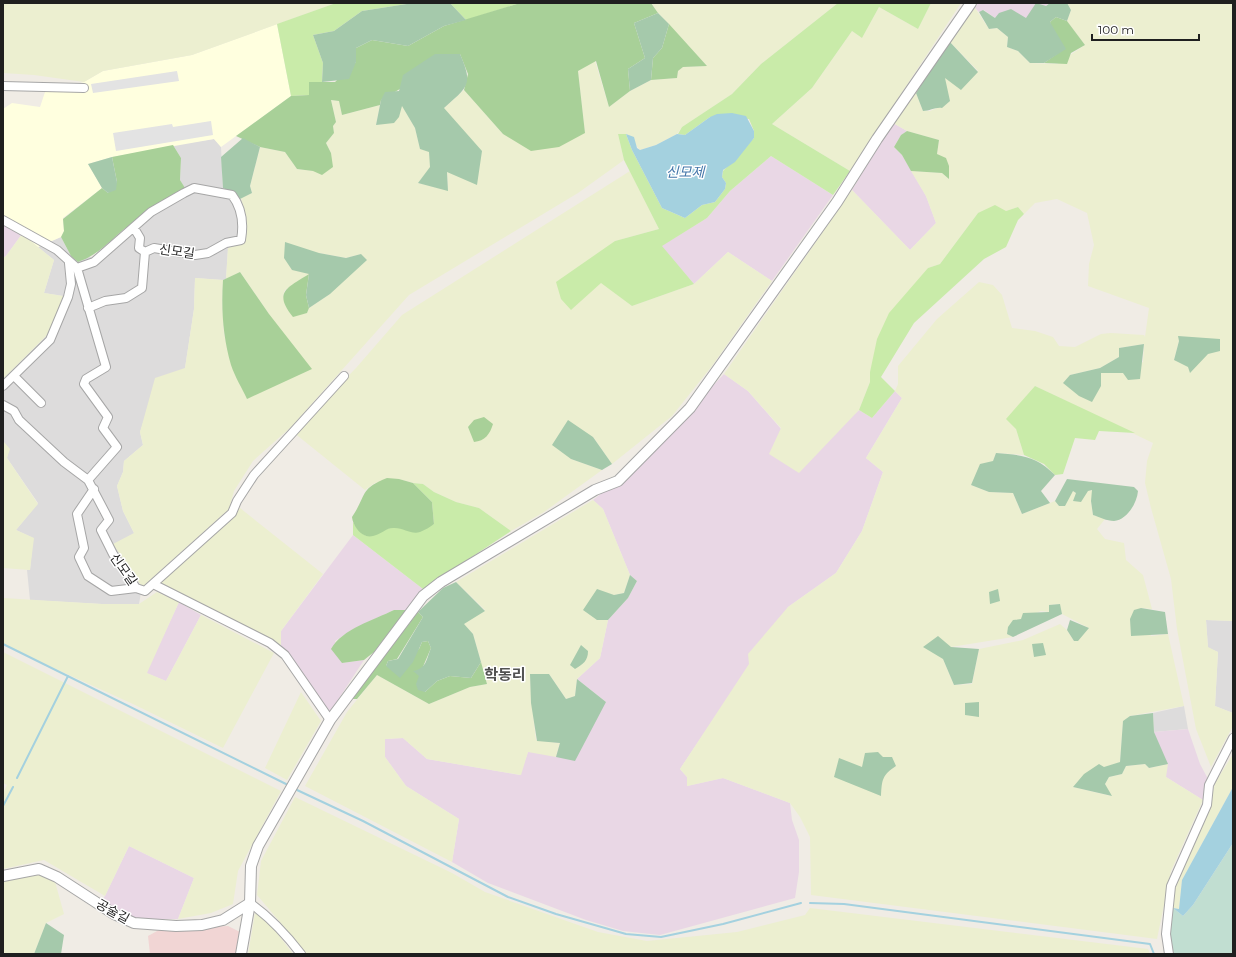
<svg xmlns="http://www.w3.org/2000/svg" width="1236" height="957" font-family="Montserrat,'Noto Sans KR',sans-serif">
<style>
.residential{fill:#dddcdc}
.commercial{fill:#f1d5d4}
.industrial{fill:#e9d7e5}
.education{fill:#ffffdf}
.farmland{fill:#ecefd0;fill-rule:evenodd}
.grass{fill:#c9eba9}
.forest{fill:#a8d098}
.wetland{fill:#c1ded1}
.cemetery{fill:#a5c9ab}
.parking{fill:#e3e3e3}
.water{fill:#a4d1df}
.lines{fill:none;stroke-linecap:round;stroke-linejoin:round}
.stream{stroke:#a4d1df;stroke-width:2}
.minor-casing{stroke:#a6a6a6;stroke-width:10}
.tertiary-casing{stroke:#a6a6a6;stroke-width:12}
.minor{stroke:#fff;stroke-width:8}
.tertiary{stroke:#fff;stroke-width:10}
.labels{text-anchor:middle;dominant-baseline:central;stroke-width:3;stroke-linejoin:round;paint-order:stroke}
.street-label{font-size:13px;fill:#1f1f1f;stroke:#fff}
.water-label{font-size:14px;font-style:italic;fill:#4577aa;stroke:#fff}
.quarter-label{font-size:15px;font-weight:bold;fill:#525252;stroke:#fff}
</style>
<rect width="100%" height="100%" fill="#f0ece5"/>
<path class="residential" d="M214,139L221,147L223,188L236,194L246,217V241L228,248L226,279L223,280L195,278L194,309L185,368L146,415L140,432L143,445L124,461L123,472L117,486L123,511L134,533L142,587L139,604H102L30,600L27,570H30L33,538L16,530L38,503L7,458L9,449L3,441V379L50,332L63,296L44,293L54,260L38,247L61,237L71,256L92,257L124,230L167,198L184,188L180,180L181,158L173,145Z
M1206,620L1233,621V713L1215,706L1218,652L1208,648Z
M1184,706L1188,729L1154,732L1153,713Z"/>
<path class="commercial" d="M228,926L240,932L236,954H150L148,936L159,930Z"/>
<path class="industrial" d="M978,3H1050L1026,19L995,18L984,10L979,12L975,8Z
M893,123L907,131L901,135L894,147L902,155L926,196L936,223L910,250L852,190Z
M771,156L833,195L772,281L728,252L694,284L661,246L707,218L730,191Z
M3,223L22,234L6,256L3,258Z
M724,374L748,391L781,429L853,415L859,410L872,418L895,391L902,398L866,458L883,472L862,531L836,573L788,607L680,769L687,777V786L723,778L790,803L792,820L799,840V872L795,898L660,935L623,931L586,920L488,883L452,862L459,819L406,786L385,757V739L403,738L427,759L520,775L528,752L606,702L577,679L600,658L608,620L628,598L637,581L630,575L603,509L593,500L640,463Z
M353,535L423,589L406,610H394L352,630L335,641L342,663L364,660L330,712L281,646V631Z
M179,602L201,615L166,681L146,673Z
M1188,729L1200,764L1208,779L1203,800L1166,777L1154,732Z
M129,846L194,878L178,919H134L102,902Z"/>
<path class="education" d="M277,24L291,96L221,147L214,139L112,157L88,164L102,188L63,218L64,231L61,237L38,247L22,234L3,223V109L12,103L40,107L45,92L84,82L103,71L192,55Z"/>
<path class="farmland" d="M3,3H336L192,55L103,71L84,82L34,75L3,73Z
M651,3H838L761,64L732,94L682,127L677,134L656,145L640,150L626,134H618L624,160L578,193L409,295L291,427L253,461L234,491L229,509L142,587L113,544L134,533L123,511L117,486L123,472L124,461L143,445L140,432L155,378L185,368L194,309L195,278L223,280L222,302L224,334L232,367L269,314L240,272L226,279L228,248L246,241V217L241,198L252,193L250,186L260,147L285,152L297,169L313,171L331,153L326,143L334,133L333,126L336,122L331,100L339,101L342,115L380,105L376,125L402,105L415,128L420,148L429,151L431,167L418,183L448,190L444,108L464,90L503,134L585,133L578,71L595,61L609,107L630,91L651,80L677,78L678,71L683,67L707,66L658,13ZM319,253L346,258L361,254L330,294L309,308L307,313L283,296L285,290L309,274Z
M931,3H961L850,171L772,124L812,88L852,31L862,38L879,7L918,29Z
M1067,3H1233V587L1231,591L1233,593V621L1206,620L1208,647L1218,652L1215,706L1233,713V726L1211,767L1196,729L1177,629L1171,579L1151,508L1145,483L1147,461L1153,443L1035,386L1016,429L1024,455L996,453L993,461L971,485L989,492L1013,493L1022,514L1055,501L1059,506L1073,491L1076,493L1093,490L1091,501L1093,515L1105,519L1097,529L1105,539L1124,543L1126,560L1143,575L1152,609L1141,608L1151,636L1168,634L1184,706L1130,716L1123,722L1120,762L1073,787L1111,796L1105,784L1109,777L1122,774L1126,766L1145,764L1149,768L1168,764L1166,777L1203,800L1171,871L1157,939L811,895L810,837L800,817L790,803L723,778L687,786V777L680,769L749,664L748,654L788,607L836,573L862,531L883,472L866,458L902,398L895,391L898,384V366L937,319L979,282L993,285L1002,295L1012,328L1035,331L1053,337L1059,346L1075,347L1101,334L1111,333L1144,335L1145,337L1149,308L1088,286L1089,264L1094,245L1087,213L1057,199L1035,203L1024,214L1018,207L1006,211L978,213L940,264L928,268L870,372V382L859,410L799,473L769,454L781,428L748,391L724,374L852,190L910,250L936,223L926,196L911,171L942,173L949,179V166L937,154L939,140L907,131L893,123L916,93L923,111H930L937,108L945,77L978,71L949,41L975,8L989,29L997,28L1008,37L1007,47L1018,51L1030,63L1057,64L1085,45L1067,21L1071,10ZM1220,339V350L1174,360L1179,341ZM1144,344L1143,362L1123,373H1101V386L1070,375L1100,368L1119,357V348ZM1059,604L1062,614L1089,628L1074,641L1067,630L1060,624L1023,640L979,649L972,684L954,685L943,659L951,647L1013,637L1007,634L1021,619L1041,611L1049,612V605ZM896,766L886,773L882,780L862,767Z
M630,171L659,229L615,241L571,310L601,282L632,306L694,284L728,252L772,281L712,366L672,416L612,464L593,437L571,459L602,470L544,512L511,531L479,508L456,502L434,492L423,484L413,483L399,479L375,483L365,490L293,432L356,368L402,315Z
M22,234L54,260L44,293L63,296L50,332L3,379V258L6,256Z
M3,441L10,449L7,458L38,504L16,530L34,538L30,570L3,568Z
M593,500L603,509L630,575L624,593L614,595L597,620H608L600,658L577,679L575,696L566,699L549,674H530L532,706L536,740L560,743L556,757L528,752L521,775L427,759L403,738L385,739V757L406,786L459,819L452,862L305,786L347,712L377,675L429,704L470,687L487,684L473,634L463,624L485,610L456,582Z
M240,508L323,574L281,631V646L160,583Z
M157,592L179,602L147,673L166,681L201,615L274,653L223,748L133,704L36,660L3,643V598L102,604H139Z
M3,652L281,791L238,871L233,904L211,913L178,919L194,878L129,846L105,896L44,860L3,869V793L7,785L3,783Z
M301,692L321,721L287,780L265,768Z
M1233,754V787L1182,880L1179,909L1173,908V885L1209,809L1215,783Z
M295,797L452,873L485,892L598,932L647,941L737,932L805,915L810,908L1148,949L1150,954H307L257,895L261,861Z
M38,871L54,878L64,914L46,923L34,954H3V878Z
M255,913L271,925L293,954H248Z"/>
<path class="grass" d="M336,3H413L362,11L334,31L313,35L323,63L322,82H309V95L291,96L277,24Z
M450,3H520L466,20Z
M838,3H931L918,29L879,7L862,38L852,31L812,88L772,124L850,171L833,195L771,156L730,191L707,218L662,246L694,284L632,306L601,283L571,310L561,299L556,282L615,241L659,229L624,160L618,134H626L632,150L662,208L685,218L702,205L715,202L725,189L726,183L722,177L723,171L754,138V131L749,119L710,117L685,135L678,134L682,127L732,94L761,64Z
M995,205L1006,211L1018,207L1024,214L1018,220L1006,247L984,259L914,323L881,377L895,391L872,418L859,410L870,382V372L877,339L889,313L928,268L940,264L978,213Z
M1035,386L1135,433L1099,431L1095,440L1075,438L1063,474L1055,475L1044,464L1024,455L1016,429L1006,419Z
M413,483L423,484L434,492L456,502L479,508L511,531L423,589L353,535V522C368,545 370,534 390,528C398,526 405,529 412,532L434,524L432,502Z"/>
<path class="forest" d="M520,3H651L658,13L634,23L645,58L628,69L630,91L609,107L596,61L578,71L585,133L559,147L531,151L503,134L464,90L468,74L460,54L381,100L380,105L342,115L339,101L331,100L336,122L333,126L334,133L326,143L331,153L333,167L322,175L313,171L297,169L285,152L260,147L236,136L291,96L309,95V82H335L356,62V48L372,40L408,46L444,26Z
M1056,17L1067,21L1085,45L1071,53L1067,64L1044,63L1057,54L1050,22Z
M669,24L707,66L683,67L678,71L677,78L651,80L653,58L662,48Z
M907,131L939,140L937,154L946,158L949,166V179L942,173L911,171L902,155L894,147L901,135Z
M173,145L181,158L180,180L185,188C163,200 142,215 123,230C108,243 96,256 78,262L71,256L61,237L64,231L63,219L102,188L108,193L117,182L112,157Z
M240,272L269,314L312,369L247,399C242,388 235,377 231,365C223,337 221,309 223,280Z
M309,274L306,295L309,308L307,313L293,317C273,292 287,288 309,274Z
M484,417L493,424C490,434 485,441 474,442L468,427L474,420Z
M387,478L399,479L413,483L432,502L434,524C430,527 425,530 420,532C411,535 403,527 393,528C386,528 380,535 373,536C362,539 353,526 352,517C367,495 359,489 387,478Z
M394,610H406L374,652L364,660L342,663L331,649C342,629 374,620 394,610Z
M418,612L423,617L397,659L388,661L386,666L419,649L422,642L428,641L431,648L419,676L425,692L437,681L450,676L471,678L481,662L487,684L470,687L429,704L377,675L357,699H352Z"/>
<path class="wetland" d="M1233,843V954H1174L1170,936L1173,908L1183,916L1193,905Z"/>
<path class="cemetery" d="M413,3H450L466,20L444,26L408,46L372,40L356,48V62L349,79L322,82L323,63L313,35L334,31L362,11Z
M1036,3L1046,6L1050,3H1067L1071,10L1067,21L1056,17L1050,22L1066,49L1044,63H1030L1018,51L1007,47L1008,37L997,28L989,29L979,12L983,10L995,18L999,13L1011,9L1026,18Z
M658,13L669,24L662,48L653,58L651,80L630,91L628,69L645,58L634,23Z
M949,41L978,72L961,90L945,78L950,101L942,108C935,107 930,111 923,111L916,93Z
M435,54H460C474,86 467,87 444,108L482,151L477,185L447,172L448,191L418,183L430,167L429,152L420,149L415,128L402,106L399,117L394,123L376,125L381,100L385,92L399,91L403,75Z
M243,138L260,147L250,186L252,193L238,200L236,194L223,188L221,157Z
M112,157L117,182L116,190L108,193L102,188L88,164Z
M285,242L319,253L346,258L361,254L367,260L330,294L309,308L306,295L309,274L292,270L284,258Z
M1178,336L1220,339V351L1208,354L1190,373L1188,367L1174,360L1179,341Z
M1144,344L1140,379L1128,380L1123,373H1101V386L1092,402L1079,396L1063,383L1070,375L1100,368L1119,357V348Z
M568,420L593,437L612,464L602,470L571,459L552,445Z
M996,453C1022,455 1036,456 1055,475L1041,491L1050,503L1022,514L1013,493L989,492L971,485L980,464L993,461Z
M1067,479L1134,487L1138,491C1137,503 1127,520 1114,521C1107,521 1099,517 1093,515L1091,501L1092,490L1088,491L1081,502L1073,501L1076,493L1073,491L1065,506H1059L1055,501Z
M630,575L637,581L628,598L608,620H597L583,610L597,589L614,595L624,593Z
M456,582L485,611L464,624L473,634L481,662L471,678L450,676L437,681L425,692L418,690L416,684L419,676L413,671C427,668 426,660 431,648L428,641L422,642L413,662L400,678L386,666L388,661L398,659L423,617L418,612L443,588Z
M998,589L1000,601L990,604L989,592Z
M1060,604L1062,614L1013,637L1007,634L1008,627L1013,620L1021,619L1023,613L1049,612V605Z
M1141,608L1165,612L1168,634L1131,636L1130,619L1134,610Z
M1070,620L1089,628L1078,641H1074L1067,630Z
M938,636L951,647L979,649L972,683L954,685L943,659L923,647Z
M1043,643L1046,655L1034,657L1032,644Z
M581,645L588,651C588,661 583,664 575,669L570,665Z
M530,674H549L566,699L575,696L577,679L606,702L575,761L556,757L560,743L537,741L531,703Z
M979,702V717L965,715V703Z
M1153,713L1154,732L1168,764L1149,768L1145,764L1126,766L1122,774L1109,777L1105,784L1112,796L1073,787L1084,774L1099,764L1104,767L1120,762L1123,721L1130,716Z
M878,752L883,757H892L896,766C882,775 882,780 881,796L834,777L839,758L862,767L865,753Z
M46,923L64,935L61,954H34Z"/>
<path class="parking" d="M177,71L179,81L93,93L91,84Z
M211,121L213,135L116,151L113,133L172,124L173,127Z"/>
<path class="water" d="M732,113L746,116L754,131V138L735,162L723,170L722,177L726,183L725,189L715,202L702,205L685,218L662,208L632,150L626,134L634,137L637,148L640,150L656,145L677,134L685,135L710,117L717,114Z
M1233,787V843L1193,905L1183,916L1173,908L1179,909L1182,880Z"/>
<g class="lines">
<path class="stream" d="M3,644L286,784
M17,778L68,676
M297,790L363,821L508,897L556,914L626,934L661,937L723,924L801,903
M3,806L13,787
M810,903L844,904L1150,944L1154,954"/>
<g class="minor-casing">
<path id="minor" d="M3,86L84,88
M3,220L57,250L77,268L106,367L86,379L84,384L108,417L103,428L117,447L88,480L109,520L101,530L113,554L136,588L145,591L232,513L237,501L254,475L344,376
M134,228L140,238L139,248L145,252
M77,268L94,262L151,212L184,193L194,188L232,195C242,208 244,223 241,240L226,243L208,253L195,255L154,248L145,252L142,288L126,298L105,301L88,308
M14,376L41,403
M3,386L50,340L68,297L71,284L69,263
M3,405L14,411L19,420L64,462L88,480
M94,489L77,514L84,548L79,557L88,576L111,591L136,588
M153,584L270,643L285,655L330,720
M250,903C271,918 285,933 301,954
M1169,954L1166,934L1171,886L1207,805L1209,785L1233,738"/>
</g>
<g class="tertiary-casing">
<path id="tertiary" d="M3,876L39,869L57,877L114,914L134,923L176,926L202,925L223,920L250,903
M241,954L250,903L251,866L258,846L330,720L423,596L441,582L595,490L618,481L690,408L837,202L877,139L971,3"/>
</g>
<use href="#minor" class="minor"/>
<use href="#tertiary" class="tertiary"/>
</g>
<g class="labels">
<g class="street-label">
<text transform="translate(177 251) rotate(8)">신모길</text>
<text transform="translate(124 569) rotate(55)">신모길</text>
<text transform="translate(113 911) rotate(29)">공술길</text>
</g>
<g class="water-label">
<text x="685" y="172">신모제</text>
</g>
<g class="quarter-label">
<text x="505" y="674">학동리</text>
</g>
</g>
<rect width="1236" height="957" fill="none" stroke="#1f1f1f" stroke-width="8"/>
<path d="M1092 34v6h107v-6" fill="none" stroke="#1f1f1f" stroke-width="2"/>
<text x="1098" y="34" font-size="12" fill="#1f1f1f" stroke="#ffffff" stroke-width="3" paint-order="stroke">100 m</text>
</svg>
